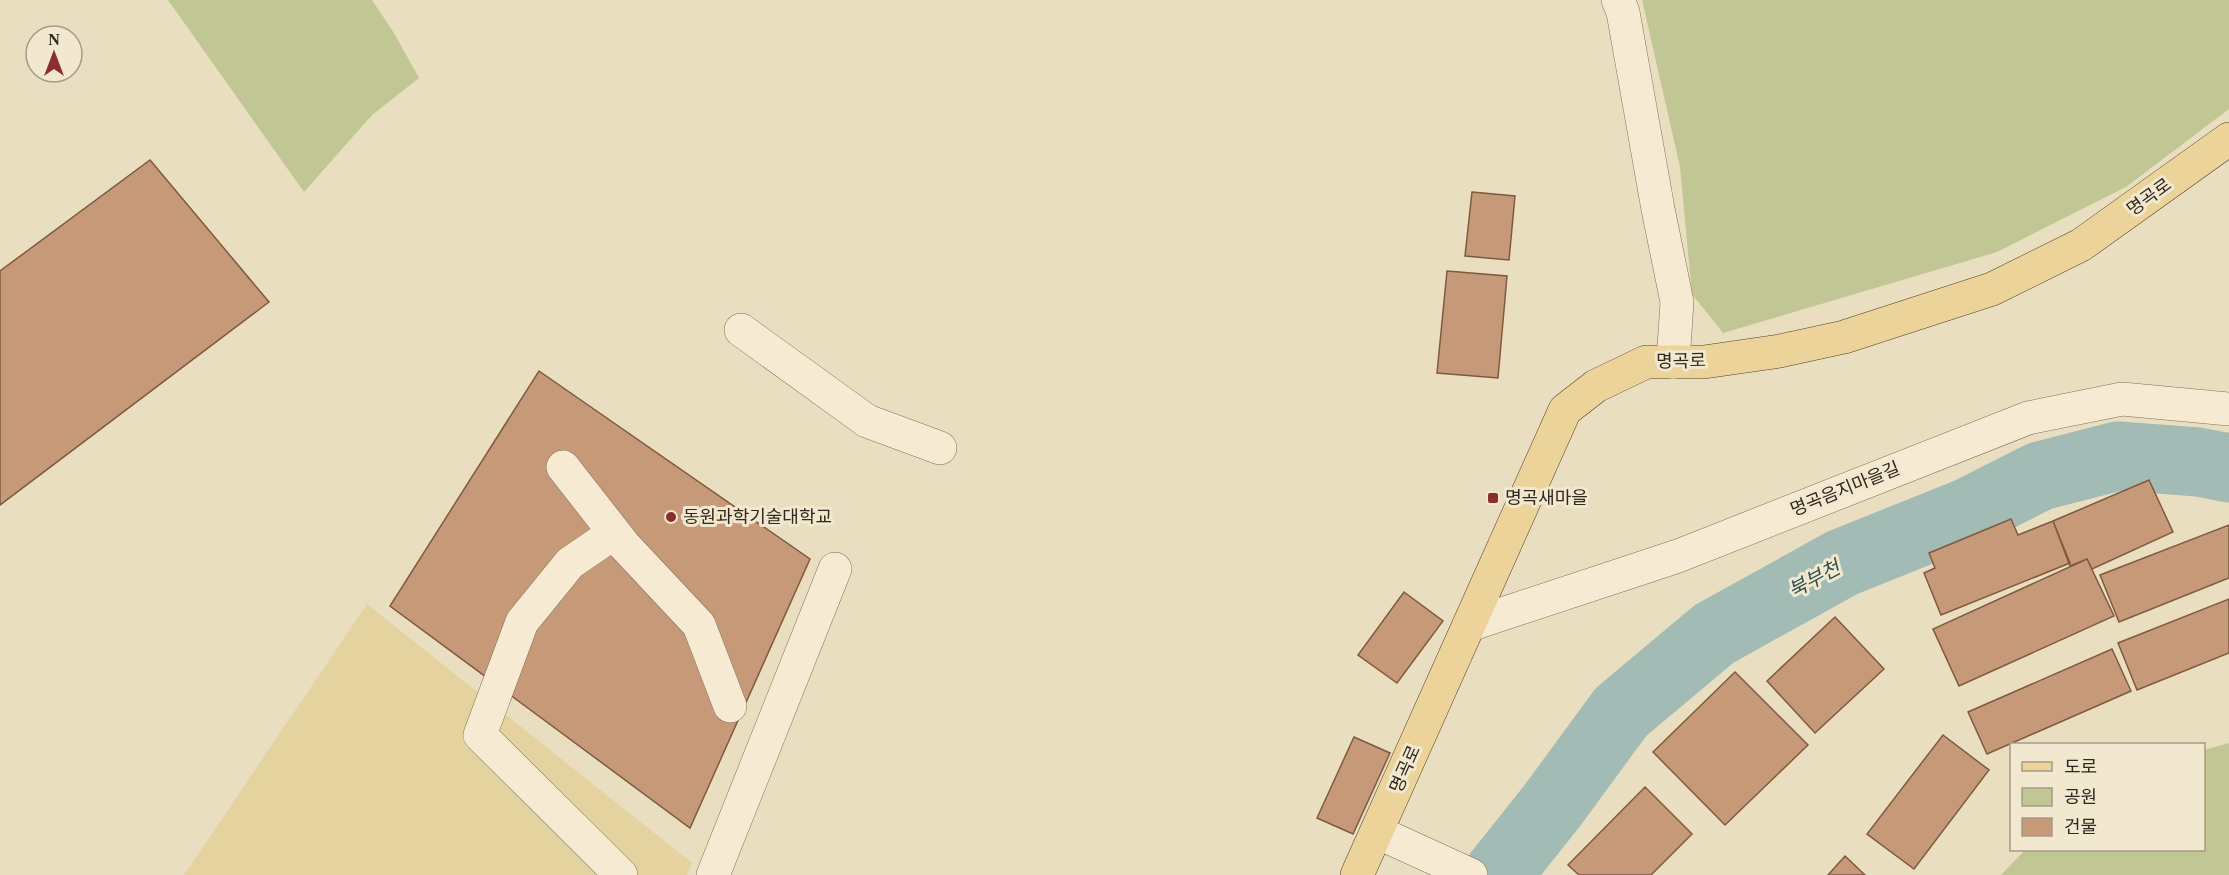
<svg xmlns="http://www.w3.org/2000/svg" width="2229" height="875" font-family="'Times New Roman','Noto Sans KR',serif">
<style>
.green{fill:#c0c795}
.sand{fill:#e4d39e}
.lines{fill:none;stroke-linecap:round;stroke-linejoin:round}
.river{stroke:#a2bcb5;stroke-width:69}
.building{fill:#c69978;stroke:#7f5a41;stroke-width:1.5}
.minor-casing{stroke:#816f59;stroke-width:34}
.major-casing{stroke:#4f3e2d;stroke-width:34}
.minor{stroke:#f6ebd2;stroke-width:33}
.major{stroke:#ebd399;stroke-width:33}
.poi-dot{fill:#8c2e2e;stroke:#f2e8cf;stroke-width:2}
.labels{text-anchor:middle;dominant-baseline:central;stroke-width:6;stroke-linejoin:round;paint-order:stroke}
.street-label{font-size:18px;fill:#32271d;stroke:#f2e8cf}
.poi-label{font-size:18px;fill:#32271d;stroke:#f2e8cf;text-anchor:start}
.water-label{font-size:20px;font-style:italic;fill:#2d514f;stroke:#f2e8cf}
</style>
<rect width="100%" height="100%" fill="#eadec0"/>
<path class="green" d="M168,0H372L394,33L419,78L372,115L304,192Z
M1642,0H2229V109L2126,187L1997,252L1723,333L1692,294L1680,167Z
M2229,743V875H2001L2025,850H2204V750Z"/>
<path class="sand" d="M367,604L692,863L687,875H184Z"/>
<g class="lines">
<path class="river" d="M1497,875L1552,806L1621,712L1714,634L1842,563L1969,512L2040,476L2118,456L2198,462L2229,468"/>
</g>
<path class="building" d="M150,160L269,302L0,505V271Z
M1472,192L1515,196L1509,260L1465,256Z
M1447,271L1507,276L1498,378L1437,373Z
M539,371L810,559L690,828L390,606Z
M2149,480L2173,532L2092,569L2087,559L2070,566L2053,521Z
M2011,519L2018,535L2053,521L2070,563L1941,615L1924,573L1935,568L1929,553Z
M2229,525V578L2119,622L2100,575Z
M2087,559L2114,616L1959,686L1933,629Z
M1404,592L1443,621L1397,683L1358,655Z
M2229,599V653L2137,690L2118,643Z
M1835,617L1884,669L1815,733L1767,681Z
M2112,649L2131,691L1987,754L1968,712Z
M1735,672L1808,745L1725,825L1653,752Z
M1943,735L1989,770L1914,869L1867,834Z
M1354,737L1390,753L1353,834L1317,818Z
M1645,787L1692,834L1651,875H1579L1568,865Z
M1845,856L1865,875H1828Z"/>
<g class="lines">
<g class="minor-casing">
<path id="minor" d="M1618,0L1623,12L1658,209L1677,302L1673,362
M741,330L867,421L940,448
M563,467L624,545L699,625L730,706
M614,533L570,563L522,622L480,735L621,875
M1469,625L1678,556L2028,418L2122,399L2229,409
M1377,832L1471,875
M713,875L835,569"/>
</g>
<g class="major-casing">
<path id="major" d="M1357,875L1565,410L1596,386L1646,362H1704L1780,351L1844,337L1992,289L2081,245L2229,139"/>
</g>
<use href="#minor" class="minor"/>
<use href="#major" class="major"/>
</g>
<g class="poi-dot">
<rect x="1487" y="492" width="12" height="12" rx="3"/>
<circle cx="671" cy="517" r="6"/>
</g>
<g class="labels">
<g class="street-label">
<text transform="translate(2149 197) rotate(-36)">명곡로</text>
<text transform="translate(1681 361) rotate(-1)">명곡로</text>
<text transform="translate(1845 489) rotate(-22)">명곡음지마을길</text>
<text transform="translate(1405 769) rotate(-66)">명곡로</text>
</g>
<g class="poi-label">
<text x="1505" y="498">명곡새마을</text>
<text x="683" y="517">동원과학기술대학교</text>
</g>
<g class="water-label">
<text transform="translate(1814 579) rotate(-28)">북부천</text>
</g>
</g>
<rect x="2010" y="743" width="195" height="108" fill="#f2e8cf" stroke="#a59b88" stroke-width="1.5"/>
<rect x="2022" y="762" width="30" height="9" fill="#ebd399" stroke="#a59b88" stroke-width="1.5"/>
<text x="2064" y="773" font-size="18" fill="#32271d">도로</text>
<rect x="2022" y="788" width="30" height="18" fill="#c0c795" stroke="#a59b88" stroke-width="1.5"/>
<text x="2064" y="803" font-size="18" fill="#32271d">공원</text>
<rect x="2022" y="818" width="30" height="18" fill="#c69978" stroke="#a59b88" stroke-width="1.5"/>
<text x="2064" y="833" font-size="18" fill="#32271d">건물</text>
<g transform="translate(54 54)"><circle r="28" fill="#f2e8cf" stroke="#a59b88" stroke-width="1.5"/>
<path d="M0-4.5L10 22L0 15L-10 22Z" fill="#8c2e2e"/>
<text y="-9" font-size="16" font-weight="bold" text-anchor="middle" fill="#32271d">N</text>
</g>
</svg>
